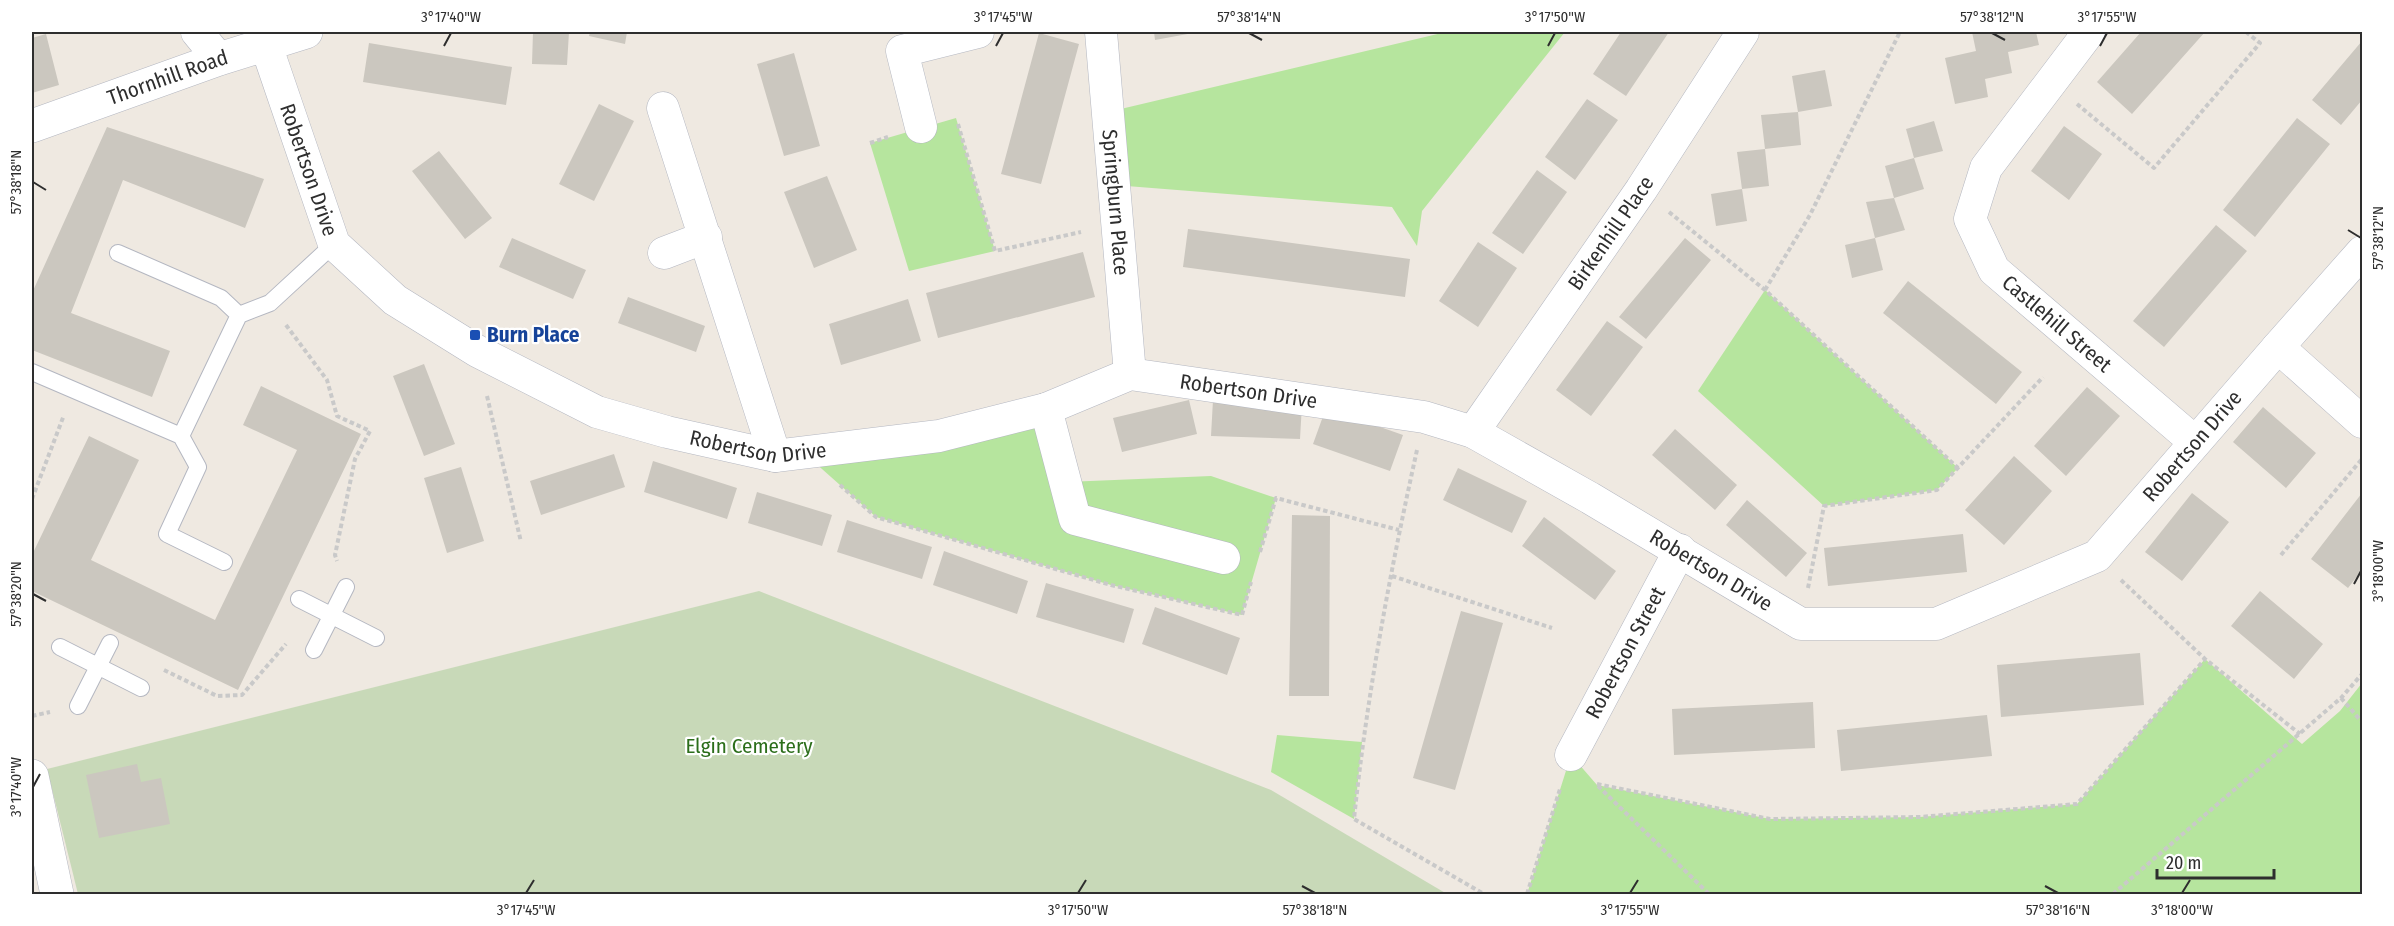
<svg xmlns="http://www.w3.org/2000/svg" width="2394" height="926" font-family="'Fira Sans Condensed',sans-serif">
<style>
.green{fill:#b6e59e}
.cemetery{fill:#c8d9b8}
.building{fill:#cbc7bf}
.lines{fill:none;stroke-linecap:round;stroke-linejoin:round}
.lane-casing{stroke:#b4b7c1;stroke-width:18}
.street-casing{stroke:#b4b7c1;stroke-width:33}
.secondary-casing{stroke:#b4b7c1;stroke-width:34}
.path{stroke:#c9c9c9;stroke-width:4;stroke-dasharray:4.5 3;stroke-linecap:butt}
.lane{stroke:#fff;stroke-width:16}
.street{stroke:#fff;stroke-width:32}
.secondary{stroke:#fff;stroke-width:33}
.ticks{fill:none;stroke:#2e2e2e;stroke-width:2}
.transit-dot{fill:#1a4fb4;stroke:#fff;stroke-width:2}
.labels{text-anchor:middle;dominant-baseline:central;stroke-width:4.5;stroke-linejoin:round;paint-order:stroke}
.street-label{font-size:21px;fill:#2e2e2e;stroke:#fff}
.transit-label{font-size:21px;font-weight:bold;fill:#164399;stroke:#fff;text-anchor:start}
.park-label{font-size:21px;fill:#2c6e1b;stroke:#fff}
.neatline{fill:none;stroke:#2e2e2e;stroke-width:2}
.ticks-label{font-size:15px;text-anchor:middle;fill:#2e2e2e}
</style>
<rect width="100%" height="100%" fill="#efe9e1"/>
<path class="green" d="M1446,32H1565L1422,211L1417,246L1392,207L1114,185L1108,112Z
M956,118L995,251L909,271L870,143Z
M1765,290L1958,468L1937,490L1824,506L1698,391Z
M1046,409L1066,482L1211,476L1276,498L1242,615L1111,585L876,517L804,453Z
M2205,659L2302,744L2340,711L2362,683V894H1527L1571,755L1597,785L1770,819L1920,817L2077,804Z
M1277,735L1362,742L1354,819L1271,772Z"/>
<path class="cemetery" d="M759,591L1271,790L1447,894H78L47,769Z"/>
<path class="building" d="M533,32H569L567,65L532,64Z
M590,32H627L625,44L589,36Z
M1154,32H1193V33L1155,40Z
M1621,32H1669L1626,96L1593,74Z
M1972,32H2036L2039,45L2008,52L2012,73L1985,79L1988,97L1955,104L1945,58L1976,51Z
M2141,32H2205L2132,114L2097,82Z
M1039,33L1079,44L1041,184L1001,174Z
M46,34L59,85L32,93V38Z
M2362,41V100L2341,125L2312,100Z
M369,43L512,67L506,105L363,82Z
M794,53L820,146L784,156L757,64Z
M1825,70L1832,106L1798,112L1792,76Z
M1587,99L1618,120L1575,180L1545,157Z
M599,104L634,121L594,201L559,184Z
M1798,112L1801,145L1765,149L1761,115Z
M2297,118L2330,144L2255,237L2223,210Z
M1934,121L1943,151L1914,158L1924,189L1894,198L1905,230L1875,238L1866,202L1894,198L1885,166L1914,158L1906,129Z
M2064,126L2102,154L2069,200L2031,171Z
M107,127L264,179L245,228L123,180L71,313L170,351L152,397L32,350V293Z
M1765,149L1769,186L1742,189L1737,152Z
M439,151L492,218L465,239L412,171Z
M1537,170L1567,192L1523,254L1492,233Z
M827,176L857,250L814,268L784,192Z
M1742,189L1747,221L1716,226L1711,194Z
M2216,225L2247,251L2164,347L2133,321Z
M1188,229L1410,259L1405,297L1183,267Z
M512,238L586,270L573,299L499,267Z
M1685,238L1711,260L1646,339L1619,317Z
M1875,238L1883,270L1852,278L1845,245Z
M1478,242L1517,268L1478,327L1439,301Z
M1083,252L1095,297L938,338L926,293Z
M1908,281L2022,372L1996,404L1883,313Z
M628,297L705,326L696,352L618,323Z
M908,299L921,341L841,365L829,324Z
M1607,321L1643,347L1591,416L1556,390Z
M424,364L455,444L424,456L393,376Z
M261,386L361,434L238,690L32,591V555L89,436L139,460L91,560L215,620L297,450L243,425Z
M2087,387L2120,416L2066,476L2034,446Z
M1189,400L1197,434L1122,452L1113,418Z
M1213,400L1302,404L1300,439L1211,436Z
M2263,407L2316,453L2286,488L2233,442Z
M1326,408L1403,435L1390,471L1313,444Z
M1675,429L1737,485L1715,510L1652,455Z
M614,454L625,487L541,515L530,481Z
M2014,456L2052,491L2004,545L1965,510Z
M653,461L737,488L727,519L644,492Z
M461,467L484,541L447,553L424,478Z
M1458,468L1527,501L1512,533L1443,500Z
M757,492L832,515L822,546L748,523Z
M2192,493L2229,522L2182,581L2145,552Z
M2362,493V570L2348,588L2311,559Z
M1747,500L1807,553L1786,577L1726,525Z
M1292,515L1330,516L1329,696H1289Z
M1544,517L1616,571L1595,600L1522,546Z
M847,520L932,547L922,579L837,552Z
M1963,534L1967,572L1828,586L1824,548Z
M944,551L1028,581L1017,614L933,585Z
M1046,583L1134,609L1124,643L1036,617Z
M2260,591L2323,644L2294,679L2231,626Z
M1155,607L1240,638L1227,675L1142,644Z
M1461,611L1503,623L1455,790L1413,778Z
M2140,653L2144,705L2001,717L1997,665Z
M1813,702L1815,748L1674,755L1672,709Z
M1987,715L1992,756L1841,771L1837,730Z
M137,764L141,782L161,778L170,824L99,838L86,775Z"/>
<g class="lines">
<g class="lane-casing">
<path id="lane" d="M118,253L221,298L239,315
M32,372L181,436
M224,562L167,534L198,467L181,436L239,315L270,303L334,244
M299,599L376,638
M60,647L141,688
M314,650L346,587
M78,706L110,643"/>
</g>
<g class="street-casing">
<g id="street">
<path d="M197,32L219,59"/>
<path id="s1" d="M1101,32L1130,374"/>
<path id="s2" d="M2089,32L1986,168L1970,219L1994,270L2195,442"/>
<path id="s3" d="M266,45L334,244L395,300L477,351L597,412L667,432L775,456L939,436L1046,409L1130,374L1424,417L1473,432L1590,498L1801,624H1936L2097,556L2278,347L2362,252"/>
<path d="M663,108L775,456"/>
<path d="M921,127L902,51L978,32"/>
<path d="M664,253L706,237"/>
<path d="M2278,347L2362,422"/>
<path d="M1046,409L1075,519L1224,558"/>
<path id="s4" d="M1473,432L1641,190L1743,32"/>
<path id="s5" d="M1571,755L1680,550"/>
</g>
</g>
<g class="secondary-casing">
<g id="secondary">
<path id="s6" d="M32,126L219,59L306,32"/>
<path d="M32,776L57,894"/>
</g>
</g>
<path class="path" d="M2077,104L2154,168L2260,43L2246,32
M958,124L995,251L1081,232
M870,143L888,137
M1669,212L1765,290L1958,468
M1765,290L1810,215L1900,32
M286,325L327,380L337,416L370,431L355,459L335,555L337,561
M487,396L521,542
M1417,450C1390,572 1367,695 1354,819L1484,894
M840,485L876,517L1111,585L1242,615L1251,582
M32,499L64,415
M1260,552L1276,498L1399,530
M2281,555L2362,459
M1392,576L1552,628
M2121,580L2205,659L2300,734
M1808,588L1824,506L1937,490L2043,377
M164,670L217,696L242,695L286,644
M2341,698L2362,722
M32,716L50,712
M1597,784L1770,819L1920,817L2077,804L2205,659
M1598,786L1709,894
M1527,894L1560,789
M2113,894L2341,698L2362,674"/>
<use href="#lane" class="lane"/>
<use href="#street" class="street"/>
<use href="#secondary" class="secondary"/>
</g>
<path class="ticks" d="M1249,33L1262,40M1992,33L2005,40M444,46L451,33M996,46L1003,33M1548,46L1555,33M2100,46L2107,33M33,182L46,190M2348,230L2361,238M2354,584L2361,571M33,594L46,601M33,787L40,774M1302,886L1315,893M2045,886L2058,893M526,893L534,880M1078,893L1086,880M1630,893L1638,880M2182,893L2190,880"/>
<rect class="transit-dot" x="469" y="329" width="12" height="12" rx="3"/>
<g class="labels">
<g class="street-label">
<text stroke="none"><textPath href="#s6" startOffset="144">Thornhill Road</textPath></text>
<text stroke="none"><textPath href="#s3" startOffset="132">Robertson Drive</textPath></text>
<text stroke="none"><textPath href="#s1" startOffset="171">Springburn Place</textPath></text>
<text stroke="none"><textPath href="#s4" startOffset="242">Birkenhill Place</textPath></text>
<text stroke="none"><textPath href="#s2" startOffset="363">Castlehill Street</textPath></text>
<text stroke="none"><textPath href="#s3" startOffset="1194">Robertson Drive</textPath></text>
<text stroke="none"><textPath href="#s3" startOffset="690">Robertson Drive</textPath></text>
<text stroke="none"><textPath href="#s3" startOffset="2258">Robertson Drive</textPath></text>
<text stroke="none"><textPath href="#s3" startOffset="1698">Robertson Drive</textPath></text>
<text stroke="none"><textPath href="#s5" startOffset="116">Robertson Street</textPath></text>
</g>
<g class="transit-label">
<text x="487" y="335">Burn Place</text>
</g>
<g class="park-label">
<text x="749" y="746">Elgin Cemetery</text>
</g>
</g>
<rect width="2394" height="926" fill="none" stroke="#ffffff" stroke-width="66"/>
<path d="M2157 869v9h117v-9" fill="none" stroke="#2e2e2e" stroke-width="3"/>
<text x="2166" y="869" font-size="18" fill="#2e2e2e" stroke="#ffffff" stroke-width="4.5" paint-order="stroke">20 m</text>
<rect x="33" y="33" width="2328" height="860" class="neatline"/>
<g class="ticks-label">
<text x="451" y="22">3°17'40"W</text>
<text x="1003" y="22">3°17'45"W</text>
<text x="1249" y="22">57°38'14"N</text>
<text x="1555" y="22">3°17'50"W</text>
<text x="1992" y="22">57°38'12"N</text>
<text x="2107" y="22">3°17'55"W</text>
<text transform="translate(16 182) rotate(-90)" y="5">57°38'18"N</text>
<text transform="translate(2378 238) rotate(-90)" y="5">57°38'12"N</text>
<text transform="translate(2378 571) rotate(-90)" y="5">3°18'00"W</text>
<text transform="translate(16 594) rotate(-90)" y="5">57°38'20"N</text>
<text transform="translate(16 787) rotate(-90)" y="5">3°17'40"W</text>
<text x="526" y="915">3°17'45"W</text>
<text x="1078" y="915">3°17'50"W</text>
<text x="1315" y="915">57°38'18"N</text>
<text x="1630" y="915">3°17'55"W</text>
<text x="2058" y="915">57°38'16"N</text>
<text x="2182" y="915">3°18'00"W</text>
</g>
</svg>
